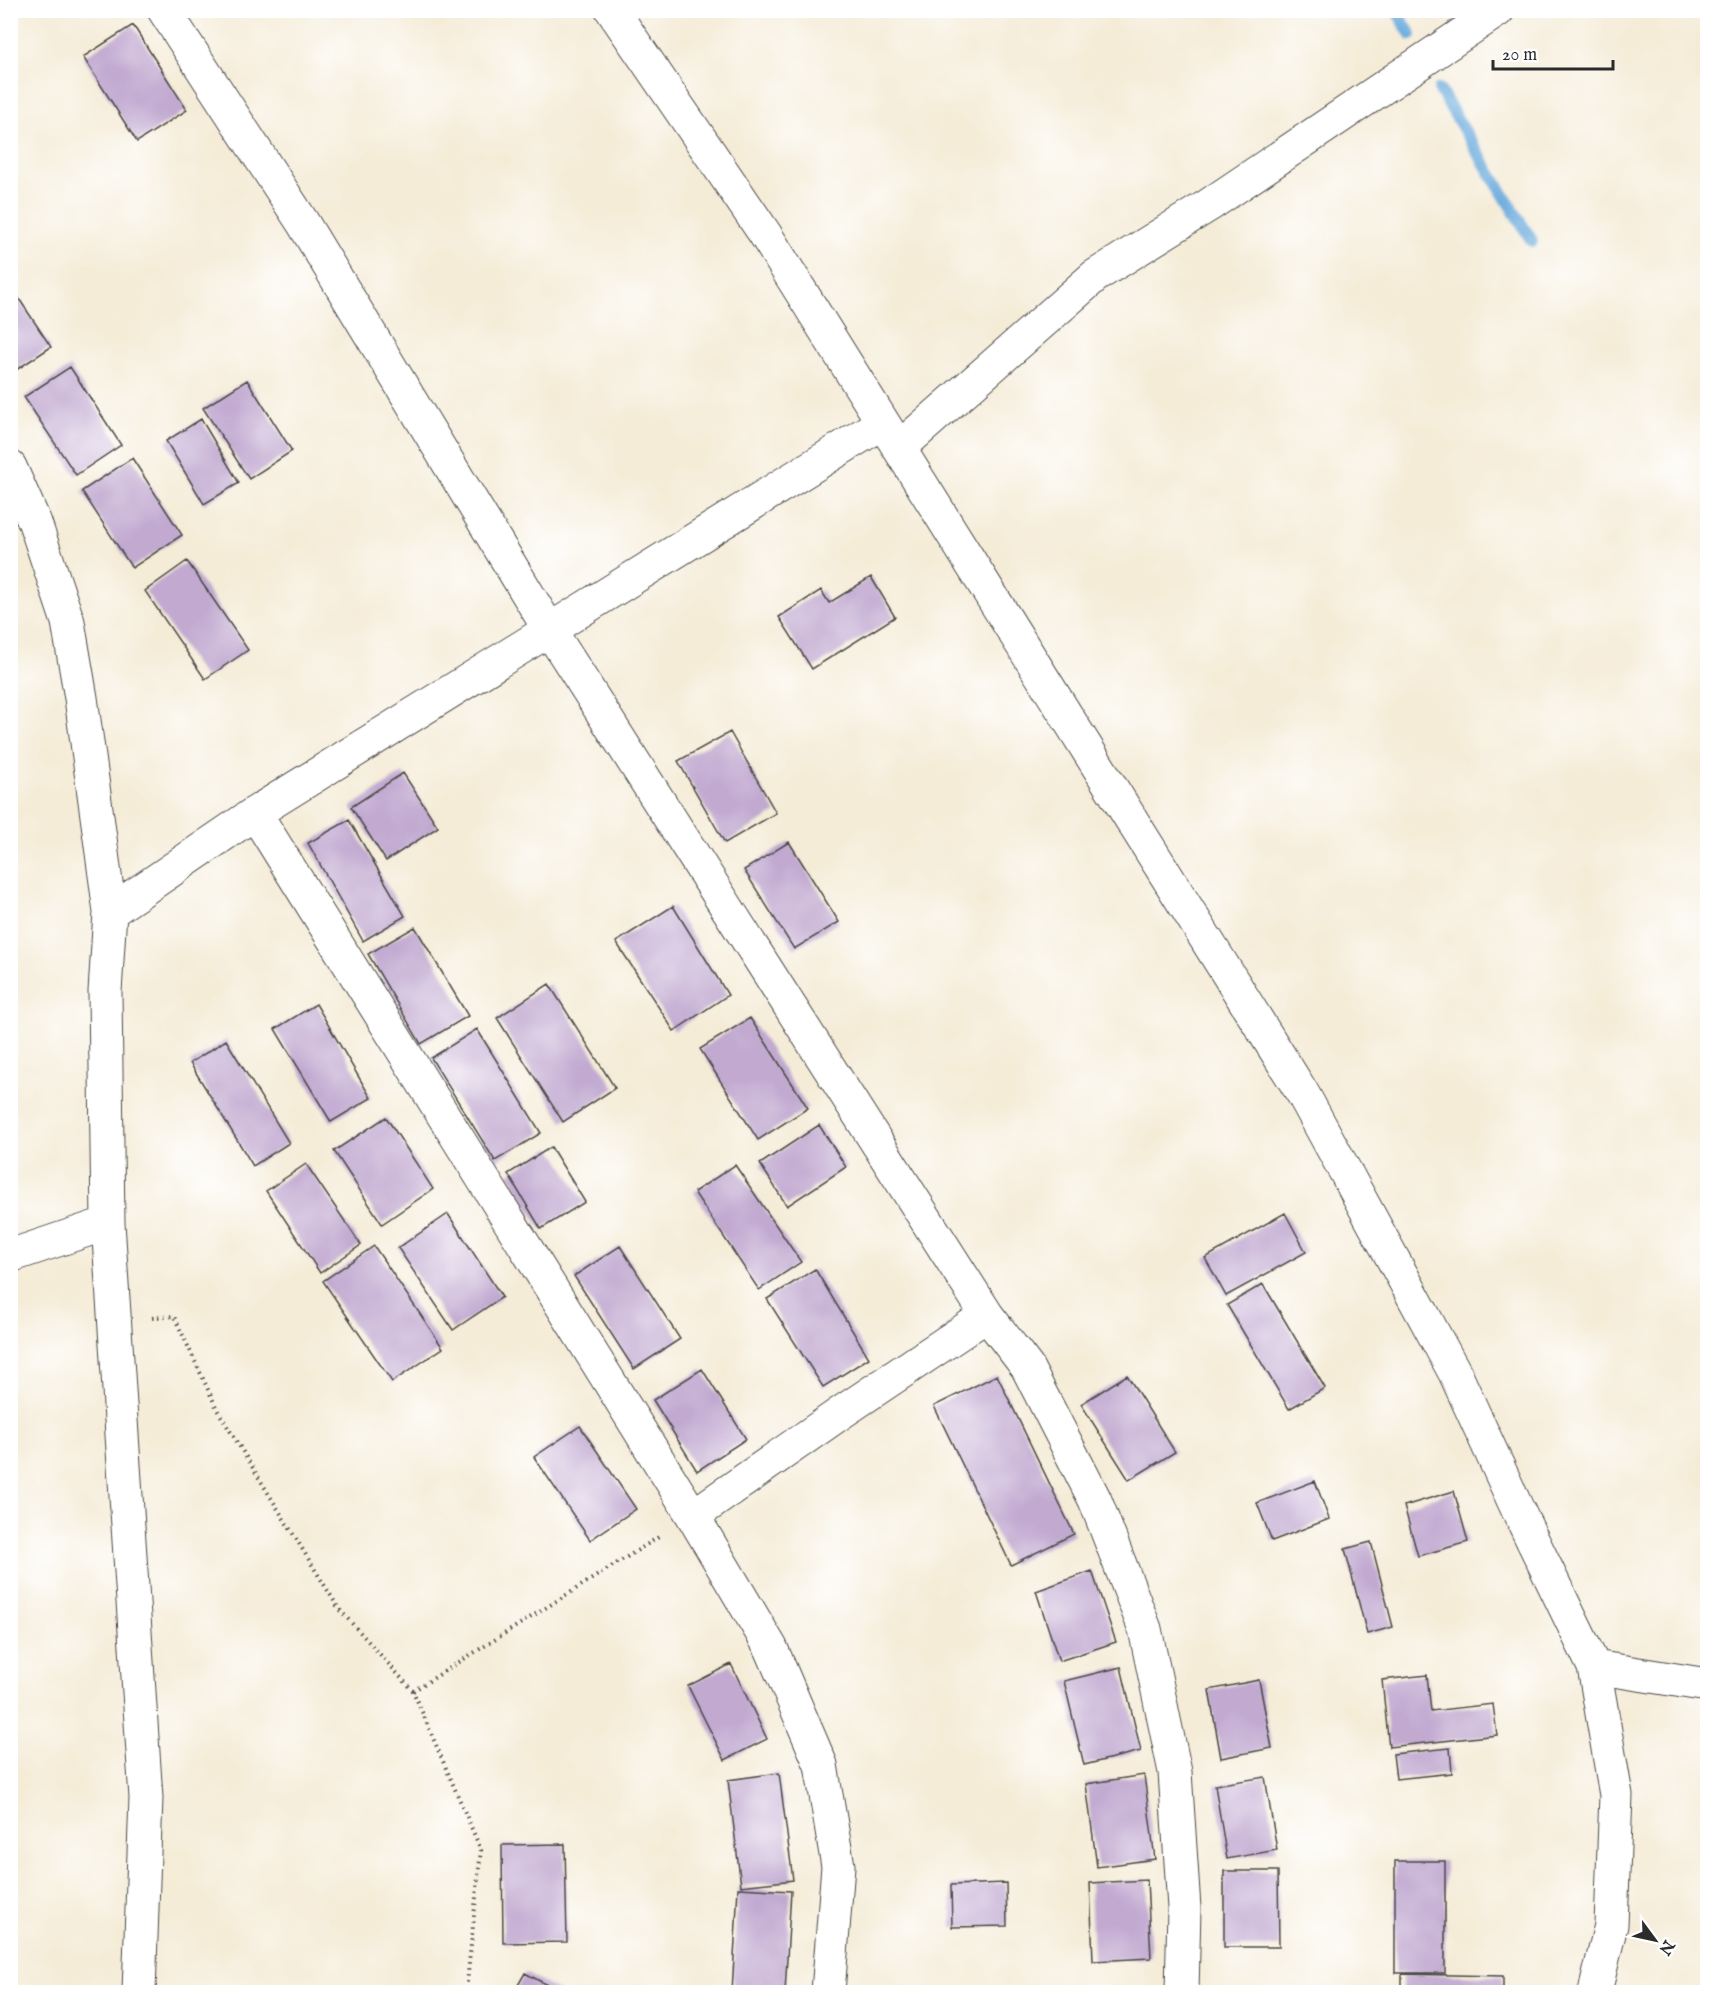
<svg xmlns="http://www.w3.org/2000/svg" width="1718" height="2003" font-family="'IM FELL English',serif">
<style>
.lines{fill:none;stroke-linecap:round;stroke-linejoin:round}
.stream{stroke:#66a9db;stroke-width:12}
.building{fill:#c1a9d0}
.street-casing{stroke:#494845;stroke-width:35}
.path{stroke:#494845;stroke-width:4;stroke-dasharray:1.5 4.5;stroke-linecap:butt}
.street{stroke:#fff;stroke-width:33}
</style>
<rect width="100%" height="100%" fill="#fff"/>
<filter id="ink" filterUnits="userSpaceOnUse"><feTurbulence type="fractalNoise" baseFrequency=".0167" numOctaves="2"/><feDisplacementMap in="SourceGraphic" scale="12" xChannelSelector="R" yChannelSelector="G"/><feConvolveMatrix kernelMatrix="1 2 1 2 8 2 1 2 1" color-interpolation-filters="sRGB"/></filter>
<filter id="wash" filterUnits="userSpaceOnUse"><feTurbulence type="fractalNoise" baseFrequency=".008" numOctaves="4" result="noise"/><feDisplacementMap in="SourceGraphic" scale="24" xChannelSelector="R" yChannelSelector="G"/><feGaussianBlur stdDeviation="1.35" result="paint"/><feColorMatrix in="noise" values="0 0 0 0 0 0 0 0 0 0 0 0 0 0 0 0 0 1.4 0 .05"/><feComposite in="paint" operator="in"/></filter>
<g filter="url(#wash)">
<rect width="100%" height="100%" fill="#f5ecd8"/>
<g class="lines">
<path class="stream" d="M1396,10L1411,35
M1439,89L1532,241"/>
</g>
<g id="blocks">
<path class="building" d="M133,25L187,110L137,142L83,57Z
M10,285L51,347L10,374Z
M70,367L121,445L76,475L24,397Z
M247,380L292,451L249,479L203,408Z
M201,419L239,483L204,504L166,441Z
M132,458L182,535L132,568L82,491Z
M187,561L248,650L205,679L145,591Z
M871,577L895,617L812,669L779,617L821,590L829,603Z
M730,732L776,813L725,843L678,761Z
M403,773L438,827L386,861L351,807Z
M349,820L405,916L363,941L308,843Z
M789,842L839,922L794,949L744,870Z
M673,906L728,995L674,1031L616,942Z
M415,927L468,1016L421,1044L368,954Z
M549,984L615,1088L563,1122L497,1018Z
M316,1004L371,1098L331,1122L275,1029Z
M750,1018L808,1108L758,1140L700,1049Z
M477,1029L541,1133L495,1161L431,1058Z
M226,1040L289,1143L253,1166L190,1063Z
M386,1117L433,1189L382,1224L334,1151Z
M819,1125L846,1167L787,1206L760,1164Z
M551,1147L585,1202L541,1229L508,1174Z
M306,1164L361,1245L320,1273L266,1191Z
M735,1165L801,1262L759,1290L694,1192Z
M1285,1213L1306,1252L1226,1296L1205,1258Z
M448,1214L502,1297L453,1330L398,1248Z
M374,1246L443,1348L392,1382L323,1281Z
M620,1246L680,1339L634,1369L574,1276Z
M815,1269L869,1358L823,1387L767,1299Z
M1263,1284L1325,1388L1289,1409L1227,1305Z
M702,1369L746,1439L697,1471L653,1400Z
M997,1375L1074,1534L1011,1565L934,1406Z
M1127,1375L1175,1452L1129,1480L1081,1404Z
M580,1426L636,1509L590,1540L534,1457Z
M1315,1481L1329,1519L1272,1541L1257,1503Z
M1454,1491L1468,1542L1418,1556L1404,1506Z
M1371,1542L1393,1627L1367,1634L1345,1549Z
M1092,1571L1116,1642L1059,1661L1036,1591Z
M731,1664L767,1739L725,1760L688,1686Z
M1121,1667L1141,1751L1084,1765L1064,1681Z
M1427,1675L1431,1711L1493,1704L1497,1735L1389,1747L1382,1680Z
M1259,1680L1272,1748L1221,1758L1209,1690Z
M1450,1748L1452,1773L1396,1779L1393,1754Z
M779,1773L793,1880L741,1886L728,1780Z
M1144,1775L1155,1859L1097,1867L1086,1784Z
M1265,1777L1277,1850L1227,1859L1215,1785Z
M565,1844L567,1942L503,1943L502,1845Z
M1395,1861H1445V1973H1395Z
M1224,1871H1278L1279,1947H1224Z
M1147,1880L1151,1958L1093,1961L1090,1883Z
M1006,1883L1007,1926L952,1927L951,1885Z
M738,1888L791,1891L785,1992H732Z
M525,1973L560,1992H514Z
M1402,1974L1503,1976V1992H1402Z"/>
</g>
</g>
<g filter="url(#ink)">
<use href="#blocks" fill-opacity="0" stroke="#494845" stroke-width="1.5"/>
<g class="lines">
<g class="street-casing">
<path id="street" d="M164,10L303,223L549,629L987,1315
M612,10L765,234L1303,1094L1455,1373L1516,1506L1594,1667L1616,1795L1611,1925L1595,1992
M899,448L1095,276L1209,205L1498,10
M10,467L35,523L68,622L81,698L110,912
M255,813L693,1516L771,1648L821,1765L838,1866L828,1992
M10,1256L108,1223
M693,1516L842,1412L987,1315L1027,1367L1095,1500L1145,1629L1175,1772L1184,1908L1182,1992
M1594,1667L1708,1685
M139,1992L146,1798L108,1223L105,992L110,912L255,813L882,423"/>
</g>
<path class="path" d="M152,1318L174,1316L218,1411L339,1609L413,1691L481,1850L466,1992
M413,1691L662,1535"/>
<use href="#street" class="street"/>
</g>
</g>
<rect width="1718" height="2003" fill="none" stroke="#fff" stroke-width="36"/>
<g transform="translate(1655 1940) rotate(123)" stroke="#ffffff" stroke-width="4.5" paint-order="stroke">
<path d="M0-4.5L10 22L0 15L-10 22Z" fill="#2b2b2b"/>
<text y="-9" font-size="16" font-weight="bold" text-anchor="middle" fill="#2b2b2b">N</text>
</g>
<path d="M1493 60v9h120v-9" fill="none" stroke="#2b2b2b" stroke-width="3"/>
<text x="1502" y="60" font-size="18" fill="#2b2b2b" stroke="#ffffff" stroke-width="4.5" paint-order="stroke">20 m</text>
</svg>
